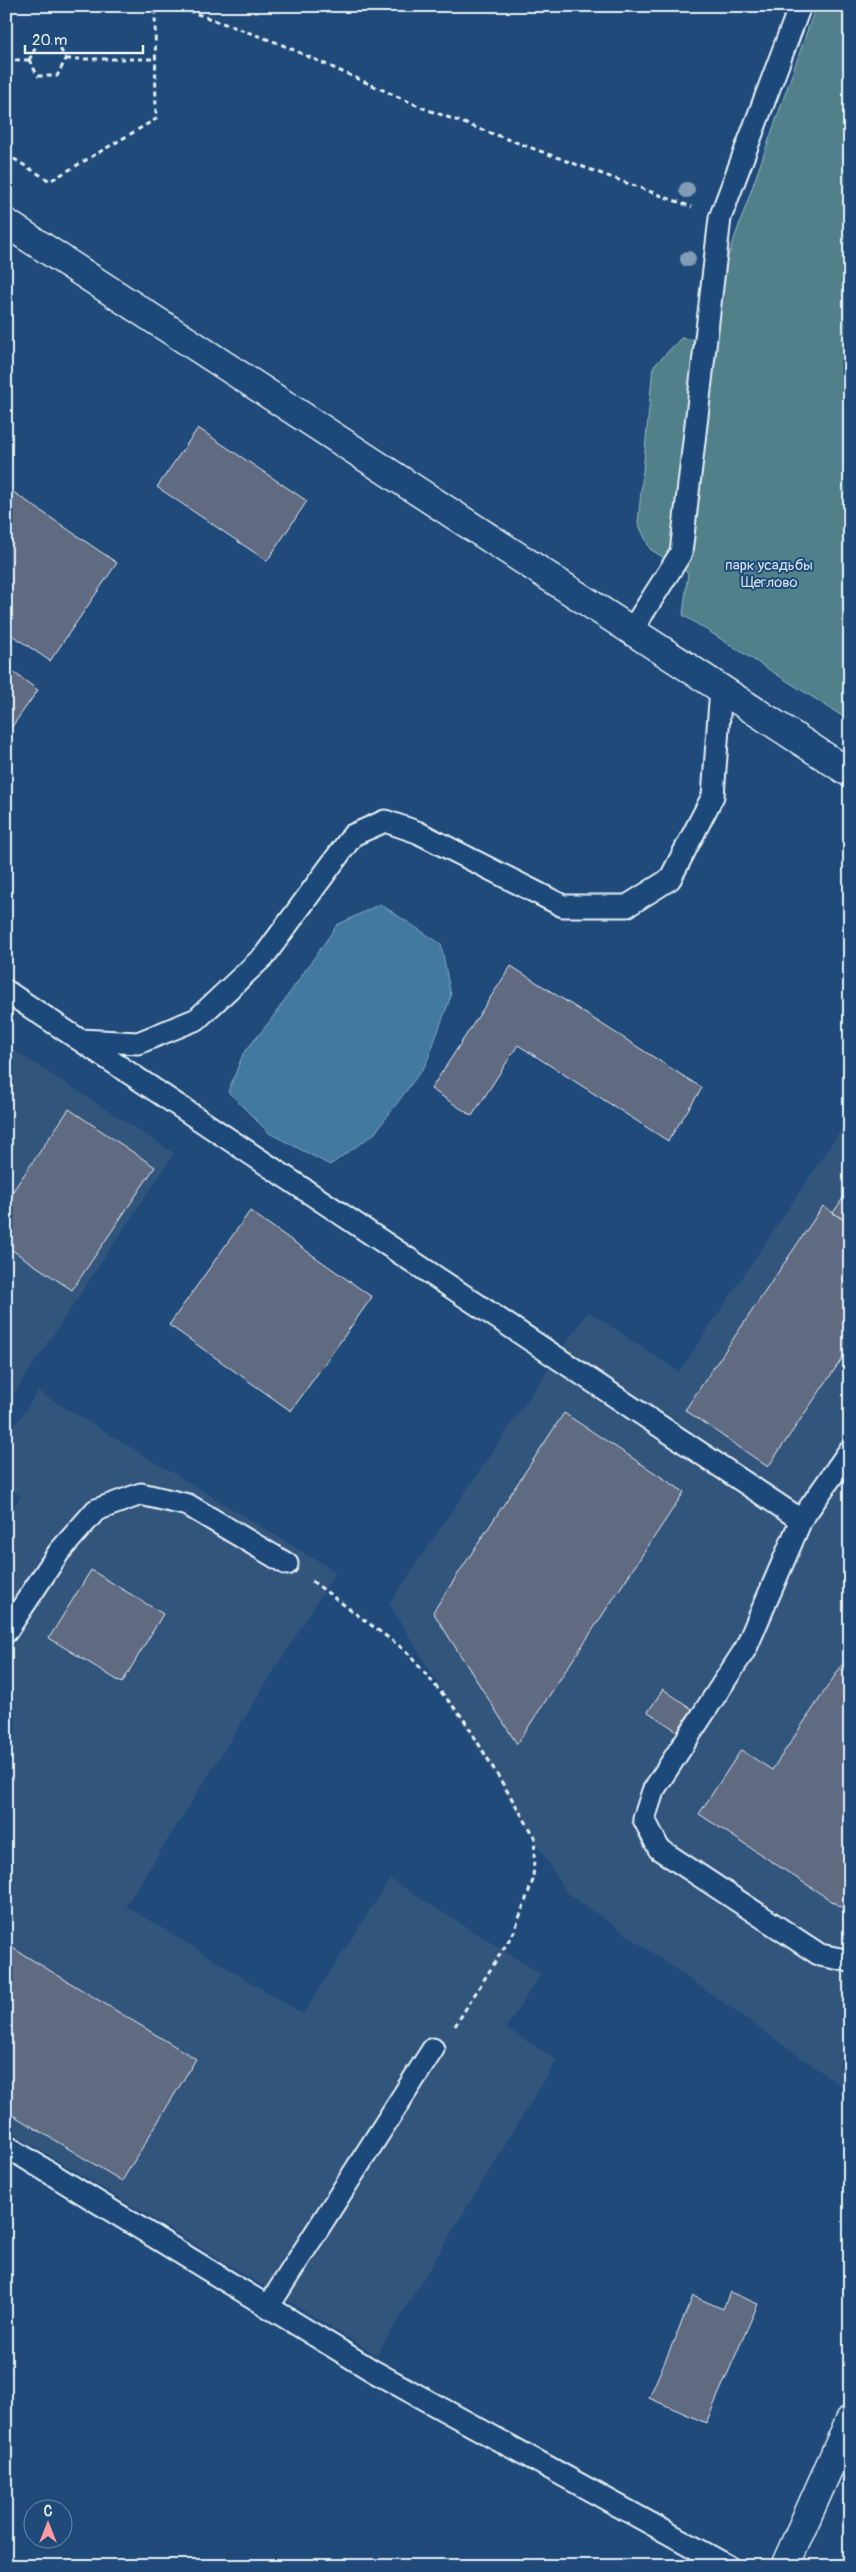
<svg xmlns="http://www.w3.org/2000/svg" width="856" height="2572" font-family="Pangolin,sans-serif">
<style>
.built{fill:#32547c}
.green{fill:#51808a;stroke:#9cb8c1}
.water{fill:#4379a0;stroke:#85a9c3}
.building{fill:#606a81;stroke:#e8f1f8}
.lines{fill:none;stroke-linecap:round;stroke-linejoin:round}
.lane-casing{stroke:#e8f1f8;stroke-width:25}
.street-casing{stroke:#e8f1f8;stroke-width:31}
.secondary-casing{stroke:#e8f1f8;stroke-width:31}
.path{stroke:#e8f1f8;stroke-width:3;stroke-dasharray:5 4;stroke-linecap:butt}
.lane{stroke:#1f4a7a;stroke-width:21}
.street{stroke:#1f4a7a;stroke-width:28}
.secondary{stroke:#1f4a7a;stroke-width:28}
.tree{fill:#819cb6}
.labels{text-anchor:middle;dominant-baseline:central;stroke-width:4;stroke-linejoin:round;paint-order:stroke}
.park-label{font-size:15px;fill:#d1e0e8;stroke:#1f4a7a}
</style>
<rect width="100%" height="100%" fill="#1f4a7a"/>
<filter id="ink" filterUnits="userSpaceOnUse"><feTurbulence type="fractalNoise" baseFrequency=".02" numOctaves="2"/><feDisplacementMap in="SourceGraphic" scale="10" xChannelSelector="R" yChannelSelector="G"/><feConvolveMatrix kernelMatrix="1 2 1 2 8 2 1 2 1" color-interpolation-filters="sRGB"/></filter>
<g filter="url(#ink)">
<path class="built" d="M6,1045L174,1153L6,1406Z
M850,1116V2092L566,1892L389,1604L588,1311L679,1372Z
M38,1391L336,1572L126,1906L303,2014L390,1879L541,1974L506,2028L557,2060L377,2355L6,2129V1518L21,1496L6,1487V1438Z"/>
<path class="green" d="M816,6H850V721L683,615L688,573L650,549L638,523L653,367L681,338L715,342L724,268Z"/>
<path class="water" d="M380,904L441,944L451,996L426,1064L375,1133L330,1165L269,1133L228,1092L243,1054L270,1021L337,925Z"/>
<path class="building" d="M198,428L307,501L267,561L157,487Z
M6,487L117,563L50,661L6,631Z
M6,667L38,690L6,735Z
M511,966L702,1088L668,1141L518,1045L472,1116L431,1089Z
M69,1109L155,1167L72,1290L6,1246V1201Z
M850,1188V1224L833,1213Z
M823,1206L850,1224V1347L768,1467L685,1410Z
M250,1211L372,1297L291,1411L169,1325Z
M564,1413L684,1492L517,1744L433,1612Z
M91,1570L163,1614L122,1683L49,1638Z
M850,1653V1913L699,1814L741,1750L772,1770Z
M663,1689L692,1709L677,1731L648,1712Z
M6,1944L196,2059L122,2181L6,2111Z
M730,2292L758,2304L706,2423L649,2398L693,2296L723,2309Z"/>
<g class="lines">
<g class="lane-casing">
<path id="lane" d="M632,630L681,553L720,218L800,6
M6,991L801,1520
M80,1040L138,1043L197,1019L265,955L353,835L385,821L417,832L563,906H627L670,879L713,796L721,688
M850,1450L801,1520L746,1648L653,1791L644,1819L659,1849L820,1955L850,1961
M6,1632L59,1552L96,1510L141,1494L188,1505L287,1564
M6,2146L373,2371L728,2566
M268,2307L433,2049"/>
</g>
<g class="street-casing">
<path id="street" d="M785,2566L850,2420"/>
</g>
<g class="secondary-casing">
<path id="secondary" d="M6,223L850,773"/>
</g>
<path class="path" d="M171,6L178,7L278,43L423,108L692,207
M66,59H156
M6,60H29
M29,60L38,43H57L66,59
M29,60L38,76H57L66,59
M6,154L50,181L156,119L155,6
M312,1581L406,1651L463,1718L535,1837L533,1880L514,1932L455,2026"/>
<use href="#lane" class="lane"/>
<use href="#street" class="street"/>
<use href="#secondary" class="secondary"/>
</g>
<g class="tree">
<circle cx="687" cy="190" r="8"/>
<circle cx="688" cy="259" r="8"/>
</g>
</g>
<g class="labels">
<g class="park-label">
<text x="769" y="565">парк усадьбы<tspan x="769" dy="17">Щеглово</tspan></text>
</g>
</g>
<rect width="856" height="2572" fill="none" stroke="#1f4a7a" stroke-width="25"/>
<rect x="12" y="12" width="831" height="2547" fill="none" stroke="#e8f1f8" stroke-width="2" filter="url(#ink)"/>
<g transform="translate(48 2524)"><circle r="24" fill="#1f4a7a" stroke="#6f8dac"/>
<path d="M0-4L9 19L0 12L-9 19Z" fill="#ff9aa2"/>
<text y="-8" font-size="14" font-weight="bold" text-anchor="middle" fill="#e8f1f8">С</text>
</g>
<path d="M25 45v8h118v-8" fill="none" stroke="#e8f1f8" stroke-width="2.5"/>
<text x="32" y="45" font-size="15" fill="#e8f1f8" stroke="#1f4a7a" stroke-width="4" paint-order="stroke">20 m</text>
</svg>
